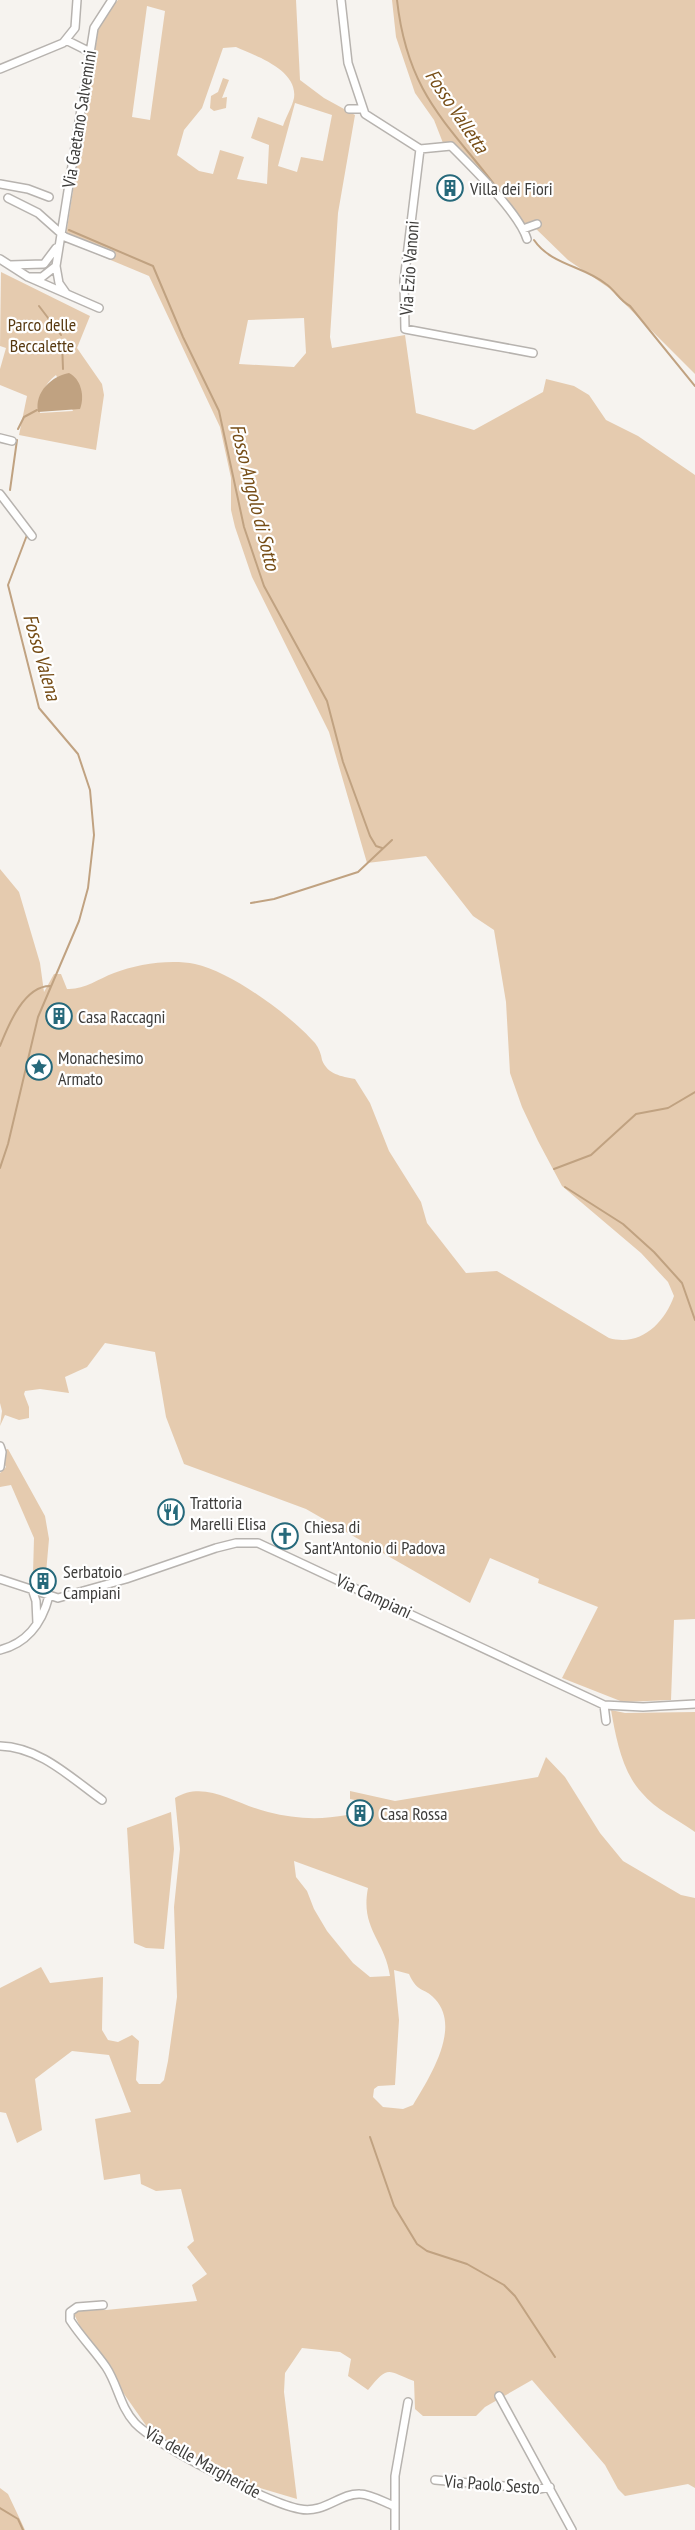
<svg xmlns="http://www.w3.org/2000/svg" width="695" height="2530" font-family="'PT Sans Narrow',sans-serif">
<style>
.green{fill:#e5cbaf;fill-rule:evenodd}
.water{fill:#c0a281}
.lines{fill:none;stroke-linecap:round;stroke-linejoin:round}
.stream{stroke:#c0a281;stroke-width:2}
.street-casing{stroke:#b7b3af;stroke-width:10}
.street{stroke:#fff;stroke-width:7}
.labels{text-anchor:middle;dominant-baseline:central;stroke-width:4.5;stroke-linejoin:round;paint-order:stroke}
.street-label{font-size:18px;fill:#3e3d3b;stroke:#fff}
.poi-label{font-size:18px;fill:#3e3d3b;stroke:#fff;text-anchor:start}
.park-label{font-size:18px;fill:#57380f;stroke:#fff}
.water-label{font-size:20px;font-style:italic;fill:#764d16;stroke:#fff}
</style>
<rect width="100%" height="100%" fill="#f6f3ef"/>
<path class="green" d="M118,0H296L300,80L324,98L355,115L338,213L330,337L332,348L405,335L416,413L474,430L543,392L546,379L574,386L589,395L606,420L638,436L695,475V1619L674,1620L671,1700L623,1702L562,1678L598,1607L538,1583L539,1579L490,1558L470,1603L306,1509L184,1464L166,1417L155,1352L105,1343L87,1367L65,1377L69,1393L40,1389L25,1391L24,1394L29,1407V1418L19,1420L5,1415L0,1426L2,1411L0,1403V869L19,892L40,963L44,992L54,974H61L67,989C84,990 98,979 114,973C137,964 170,959 195,964C232,972 290,1015 315,1043C319,1048 321,1054 322,1060C328,1075 341,1076 355,1079L370,1103L389,1151L421,1202L427,1223L466,1273L497,1271L609,1338C640,1347 664,1324 674,1296L668,1282L641,1253L562,1186L538,1141L522,1107L510,1073L506,1002L494,930L473,916L426,856L367,863L329,732L252,577L235,527L231,510V478L220,427L149,276L65,241L98,31L107,11ZM147,6L165,11L150,120L132,117ZM236,47C256,56 298,70 294,98C292,107 286,117 283,126L258,117L251,138L269,145L267,184L237,179L244,157L220,150L213,174L199,171L177,155L184,130L202,108L223,48ZM295,103L332,115L323,161L301,157L297,172L278,166ZM304,318L306,353L294,367L239,364L248,320Z
M392,0H695V374L609,288L568,260L530,223L522,225L463,153L452,143H443L434,120L415,93L396,37Z
M223,78L229,80L222,98L227,97L226,108L214,111L210,108L211,96L218,92Z
M1,272L90,316L77,348L102,384L104,395L96,450L19,435L27,396L0,385V369L6,348L0,346ZM56,375L73,411L40,413C39,398 43,385 56,375Z
M8,1449L45,1516L49,1539L46,1573L33,1574L34,1538L11,1485L0,1487V1473L6,1467L3,1462L4,1450Z
M611,1710L625,1713L695,1712V1832C678,1820 655,1809 642,1793C622,1772 616,1738 611,1710Z
M546,1757L565,1777L600,1833L623,1861L681,1895L695,1898V2488L688,2484L625,2496L618,2489L605,2465L532,2380L485,2407L476,2416H423L415,2409L414,2381C387,2371 389,2364 368,2390L348,2376L351,2359L340,2352L302,2348L285,2373L284,2392L297,2499L246,2484L197,2462L178,2445L152,2434L87,2341L74,2314L80,2310H106L197,2301L192,2285L207,2274L187,2247L194,2241L181,2189L156,2191L141,2184L140,2174L104,2180L95,2119L131,2112L109,2055L72,2051L35,2079L42,2130L17,2143L6,2113L0,2112V1988L41,1967L50,1983L103,1977L102,2030L108,2040L118,2042L132,2035L139,2041L136,2080L139,2084H160L164,2080L168,2061L177,1997L174,1907L180,1849L175,1798C205,1779 237,1805 268,1812C295,1819 320,1820 347,1815L356,1823L365,1826L371,1820C371,1804 364,1802 350,1799V1791L395,1801L538,1777ZM294,1861L368,1888C360,1929 385,1940 390,1976L370,1977L353,1963L327,1931L314,1909L307,1891L296,1877ZM394,1970L409,1974C418,1994 423,1986 435,1999C462,2028 429,2078 413,2105L403,2109L383,2107L373,2097L374,2089L378,2086L395,2085L399,2020Z
M171,1812L174,1849L164,1949L146,1948L134,1943L127,1828Z
M0,2488L8,2494L25,2530H0Z"/>
<path class="water" d="M69,373C81,379 85,396 80,409L38,412C34,392 52,376 69,373Z"/>
<g class="lines">
<path class="stream" d="M397,0C408,99 452,126 506,200
M519,217L524,224
M69,230L153,266L183,337L219,411L244,527L264,586L327,701L343,762L370,836L376,846L382,848
M534,240C551,265 584,266 606,284C616,291 619,300 630,306L695,386
M39,306L61,335
M62,342L63,369
M18,429L24,417L37,410
M10,490L17,440
M251,903L274,899L358,872L392,840
M0,1046C8,1026 24,985 51,986
M0,1168L8,1144L38,1017L79,921L88,888L94,835L90,790L78,754L39,708L8,585L27,535
M554,1169L591,1155L636,1114L668,1108L695,1092
M565,1187L623,1224L654,1252L682,1283L695,1320
M370,2137L394,2206L417,2244L427,2251L467,2264L504,2285L515,2296L555,2357
M0,2508L18,2519L23,2530"/>
<g class="street-casing">
<path id="street" d="M341,0L348,63L365,114L420,149L404,281L405,329L533,353
M66,40L90,52
M0,69L63,43L75,28L77,0
M349,109H363
M420,149L451,146C471,166 519,213 527,239
M0,184L28,189L49,197
M8,198L38,213L65,237L111,255
M523,229L537,224
M0,259L28,277L99,308
M10,265L44,264L56,248
M56,266L59,283L66,293
M28,277H42L56,266L94,28L112,0
M0,438L12,441
M0,494L32,536
M0,1446L2,1452L0,1467
M0,1579L58,1598L126,1579L216,1548L236,1543H258L604,1705L643,1707L695,1704
M36,1581L37,1591
M32,1589L36,1601L37,1623
M0,1650C28,1643 42,1623 49,1596
M604,1705L606,1721
M0,1746C40,1747 71,1778 102,1800
M103,2305L77,2307L70,2312V2320C81,2337 95,2351 106,2367C118,2385 120,2407 135,2423C156,2445 269,2504 300,2509C324,2514 340,2493 360,2494C370,2494 384,2502 394,2506
M499,2396L572,2530
M435,2480L539,2489L550,2487
M395,2530V2476L408,2402"/>
</g>
<use href="#street" class="street"/>
</g>
<defs>
<g id="building-ring" transform="scale(1.35)"><circle r="9.5" fill="#fff" stroke="#26697b" stroke-width="1.5"/><path d="M-4-6H4V6H1V3H-1V6H-4ZM-2.5-4.3h1.7v1.8h-1.7ZM.8-4.3h1.7v1.8H.8ZM-2.5-1h1.7V.8h-1.7ZM.8-1h1.7V.8H.8Z" fill="#26697b"/></g>
<g id="sight-ring" transform="scale(1.35)"><circle r="9.5" fill="#fff" stroke="#26697b" stroke-width="1.5"/><path d="M0-6L1.8-2.2L6-1.7L2.9 1.2L3.7 5.4L0 3.3L-3.7 5.4L-2.9 1.2L-6-1.7L-1.8-2.2Z" fill="#26697b"/></g>
<g id="restaurant-ring" transform="scale(1.35)"><circle r="9.5" fill="#fff" stroke="#26697b" stroke-width="1.5"/><path d="M-5-6h1v4h1v-4h1v4h1v-4h1v5L-1.5 .5V6h-2V.5L-5-1ZM5-6V6H3V1.5H1.5Q1.5-4 5-6Z" fill="#26697b"/></g>
<g id="church-ring" transform="scale(1.35)"><circle r="9.5" fill="#fff" stroke="#26697b" stroke-width="1.5"/><path d="M-1.2-6h2.4v3.5h3.3v2.4h-3.3V6h-2.4V-.1h-3.3v-2.4h3.3Z" fill="#26697b"/></g>
</defs>
<g fill-rule="evenodd">
<use href="#building-ring" x="450" y="188"/>
<use href="#building-ring" x="59" y="1016"/>
<use href="#sight-ring" x="39" y="1067"/>
<use href="#restaurant-ring" x="171" y="1512"/>
<use href="#church-ring" x="285" y="1536"/>
<use href="#building-ring" x="43" y="1581"/>
<use href="#building-ring" x="360" y="1813"/>
</g>
<g class="labels">
<g class="street-label">
<text transform="translate(79 119) rotate(-81)">Via Gaetano Salvemini</text>
<text transform="translate(409 268) rotate(-86)">Via Ezio Vanoni</text>
<text transform="translate(374 1596) rotate(25)">Via Campiani</text>
<text transform="translate(203 2462) rotate(29)">Via delle Margheride</text>
<text transform="translate(492 2484) rotate(4)">Via Paolo Sesto</text>
</g>
<g class="poi-label">
<text x="470" y="188">Villa dei Fiori</text>
<text x="78" y="1016">Casa Raccagni</text>
<text x="58" y="1057">Monachesimo<tspan x="58" dy="21">Armato</tspan></text>
<text x="190" y="1502">Trattoria<tspan x="190" dy="21">Marelli Elisa</tspan></text>
<text x="304" y="1526">Chiesa di<tspan x="304" dy="21">Sant'Antonio di Padova</tspan></text>
<text x="63" y="1571">Serbatoio<tspan x="63" dy="21">Campiani</tspan></text>
<text x="380" y="1813">Casa Rossa</text>
</g>
<g class="park-label">
<text x="42" y="324">Parco delle<tspan x="42" dy="21">Beccalette</tspan></text>
</g>
<g class="water-label">
<text transform="translate(457 111) rotate(56)">Fosso Valletta</text>
<text transform="translate(255 497) rotate(76)">Fosso Angolo di Sotto</text>
<text transform="translate(42 657) rotate(74)">Fosso Valena</text>
</g>
</g>
</svg>
